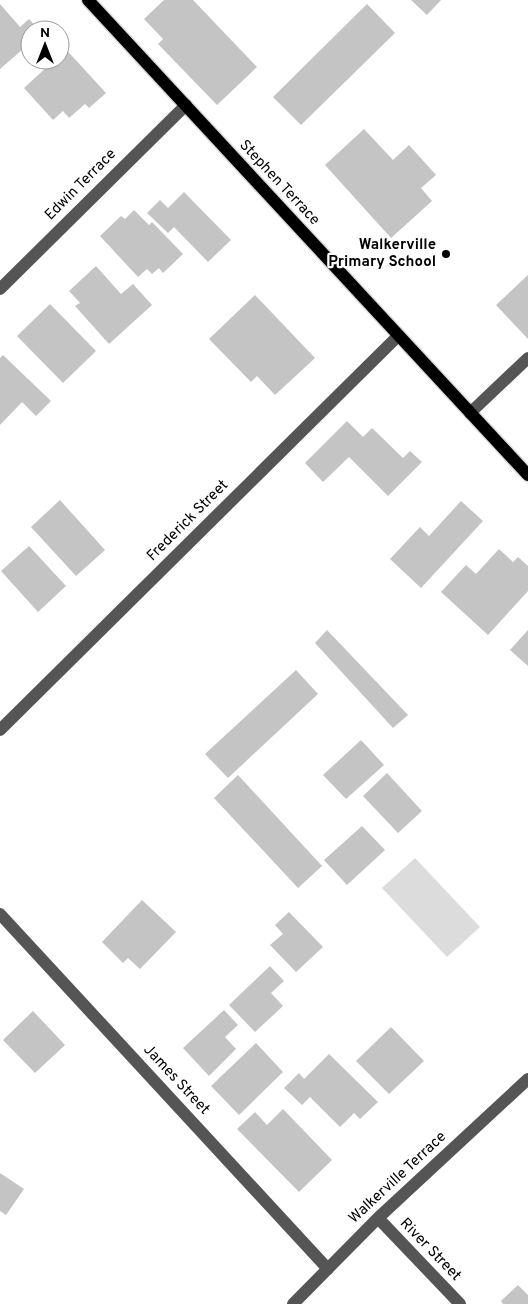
<svg xmlns="http://www.w3.org/2000/svg" width="528" height="1304" font-family="Overpass,sans-serif">
<style>
.green{fill:#dcdcdc}
.building{fill:#c4c4c4}
.lines{fill:none;stroke-linecap:round;stroke-linejoin:round}
.major-casing{stroke:#dbdbdb;stroke-width:15}
.minor{stroke:#555;stroke-width:12}
.major{stroke:#000;stroke-width:12}
.poi-dot{fill:#000;stroke:#fff;stroke-width:2}
.labels{text-anchor:middle;dominant-baseline:central;stroke-width:4.5;stroke-linejoin:round;paint-order:stroke}
.street-label{font-size:15px;fill:#000;stroke:#fff}
.poi-label{font-size:15px;font-weight:bold;fill:#000;stroke:#fff;text-anchor:end}
</style>
<rect width="100%" height="100%" fill="#fff"/>
<path class="green" d="M415,858L480,927L447,957L382,888Z"/>
<path class="building" d="M164,0H193L257,67L217,105L158,44L163,39L144,19Z
M411,0H441L427,15Z
M0,4L20,27L29,19L39,30H30V43L0,69Z
M367,4L395,33L301,125L273,97Z
M61,44L106,93L89,108L85,104L69,118L63,111L53,120L24,88L49,65L45,60H60Z
M364,129L393,160L409,145L436,175L421,188L432,201L391,238L325,165Z
M184,192L231,240L208,262L174,227L168,233L147,213L160,200L168,208Z
M134,210L149,225L152,222L183,254L163,273L159,268L152,274L147,269L138,277L100,236L121,216L125,219Z
M96,266L121,294L133,284L152,305L109,344L75,306L80,303L69,291Z
M528,275V339L496,305Z
M255,295L315,358L275,395L257,376L251,382L209,339Z
M50,304L96,351L63,383L17,336Z
M3,355L51,401L36,416L22,402L0,425V358Z
M347,421L363,437L372,428L403,458L410,451L422,462L388,496L349,457L323,482L305,463Z
M60,500L105,550L76,576L31,527Z
M461,501L483,521L421,588L390,559L420,527L429,536Z
M29,546L66,586L38,612L1,571Z
M499,549L513,562L518,557L528,566V591L488,635L441,592L466,565L476,574Z
M327,630L408,715L393,728L315,643Z
M528,630V666L510,650Z
M296,670L318,694L228,778L205,754Z
M361,740L384,765L346,799L323,775Z
M387,773L422,811L398,833L363,796Z
M238,775L322,866L298,888L214,798Z
M362,826L385,850L347,885L324,860Z
M142,900L176,932L140,969L128,958L123,963L102,942Z
M289,912L323,947L296,972L270,945L283,934L275,925Z
M270,966L284,981L271,993L283,1006L255,1032L229,1005Z
M224,1010L238,1025L225,1037L236,1049L209,1076L183,1048Z
M33,1011L65,1045L35,1073L3,1040Z
M391,1027L424,1061L389,1094L356,1061Z
M256,1043L283,1072L239,1115L211,1086Z
M329,1054L378,1102L360,1119L354,1113L340,1127L310,1097L302,1105L284,1088L299,1073L304,1079Z
M283,1109L332,1160L299,1192L237,1129L255,1112L267,1125Z
M0,1173L24,1189L6,1215L0,1211Z
M518,1285L528,1295V1304H503L501,1301Z"/>
<g class="lines">
<g class="major-casing">
<path id="major" d="M88,0L528,475"/>
</g>
<path class="minor" d="M0,289L186,105
M470,413L528,358
M0,730L398,336
M0,914L328,1269
M378,1218L460,1304
M293,1304L378,1218L528,1079"/>
<use href="#major" class="major"/>
</g>
<circle class="poi-dot" cx="446" cy="254" r="5"/>
<g class="labels">
<g class="street-label">
<text transform="translate(279 183) rotate(47)">Stephen Terrace</text>
<text transform="translate(81 185) rotate(-45)">Edwin Terrace</text>
<text transform="translate(188 521) rotate(-45)">Frederick Street</text>
<text transform="translate(176 1080) rotate(47)">James Street</text>
<text transform="translate(398 1178) rotate(-43)">Walkerville Terrace</text>
<text transform="translate(430 1250) rotate(46)">River Street</text>
</g>
<g class="poi-label">
<text x="436" y="245">Walkerville<tspan x="436" dy="17">Primary School</tspan></text>
</g>
</g>
<g transform="translate(45 45)"><circle r="24" fill="#ffffff" stroke="#999999"/>
<path d="M0-4L9 19L0 12L-9 19Z" fill="#000000"/>
<text y="-8" font-size="14" font-weight="bold" text-anchor="middle" fill="#000000">N</text>
</g>
</svg>
